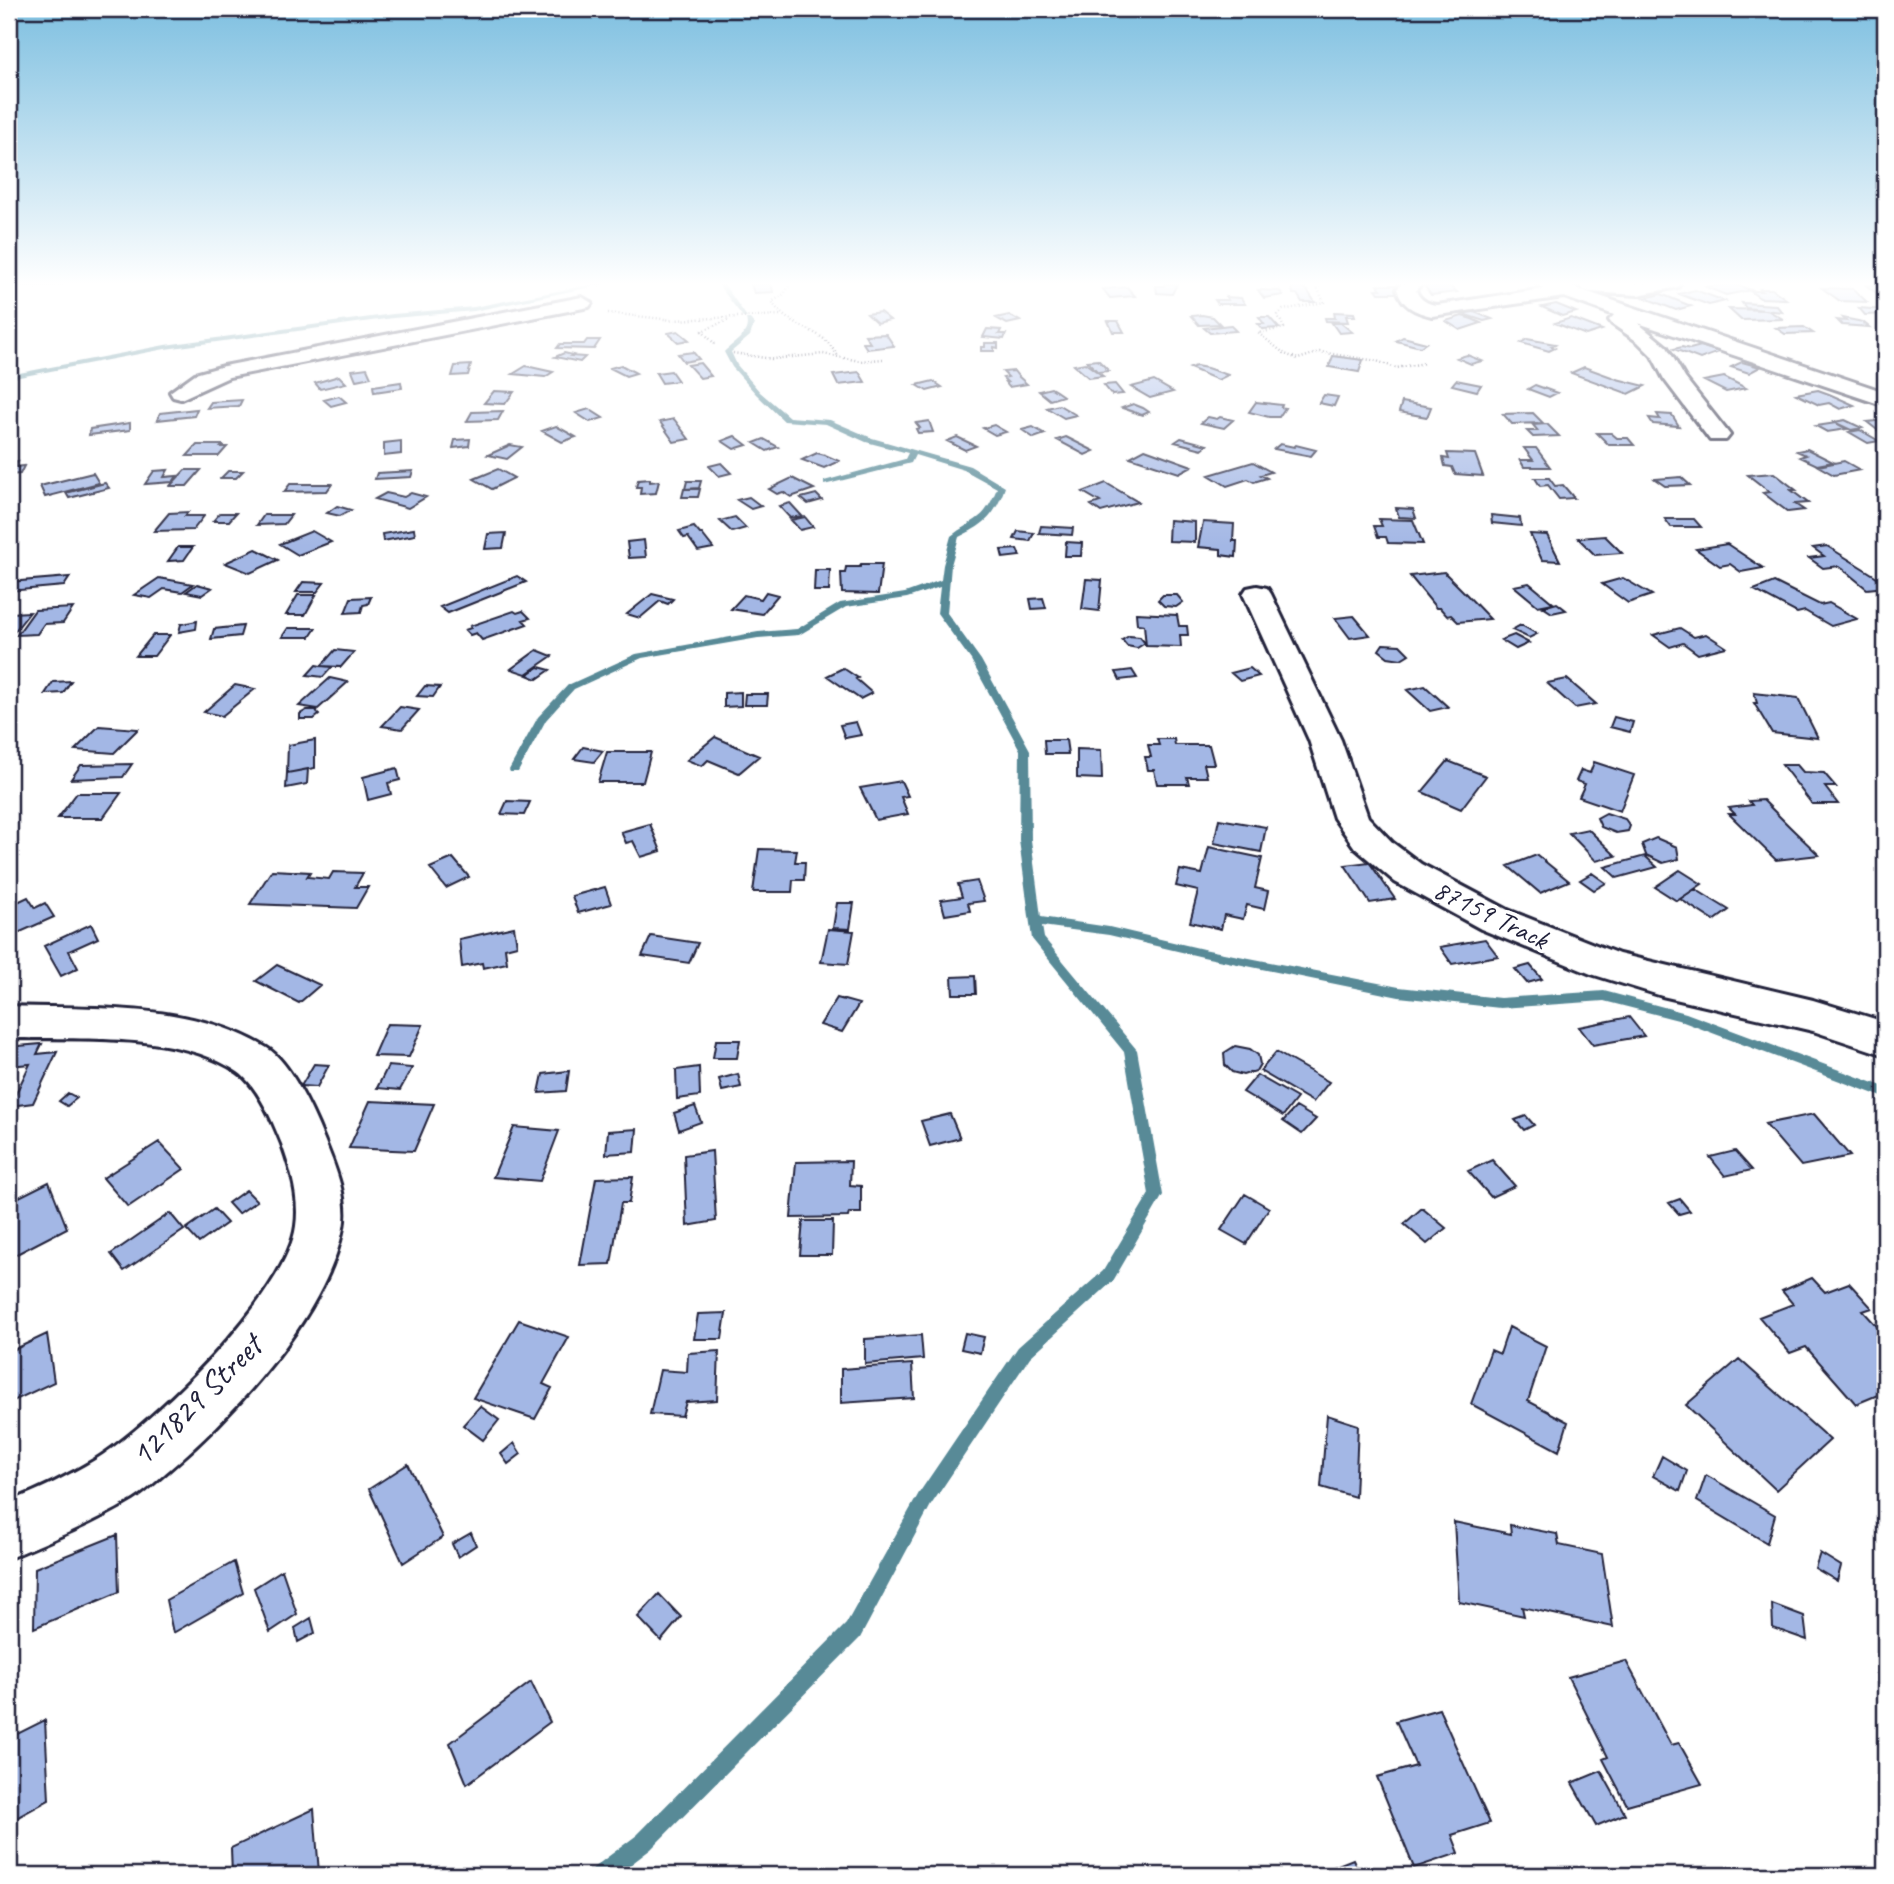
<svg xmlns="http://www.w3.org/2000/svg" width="1894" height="1884" font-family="Caveat,sans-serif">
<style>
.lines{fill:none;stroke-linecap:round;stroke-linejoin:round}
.stream{fill:#598a97;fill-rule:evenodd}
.building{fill:#a3b7e5;stroke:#22223b;stroke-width:2}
.minor-casing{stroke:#22223b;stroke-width:6}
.path{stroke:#22223b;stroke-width:2.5;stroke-dasharray:1 2.5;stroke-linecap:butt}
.minor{fill:#fff;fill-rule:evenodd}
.labels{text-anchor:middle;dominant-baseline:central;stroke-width:7;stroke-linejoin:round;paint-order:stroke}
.street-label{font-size:28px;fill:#22223b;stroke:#fff}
.near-street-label{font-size:33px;fill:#22223b;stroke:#fff}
</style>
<rect width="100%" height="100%" fill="#fff"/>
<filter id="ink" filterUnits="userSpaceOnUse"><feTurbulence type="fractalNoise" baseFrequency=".0143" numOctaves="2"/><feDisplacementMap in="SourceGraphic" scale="14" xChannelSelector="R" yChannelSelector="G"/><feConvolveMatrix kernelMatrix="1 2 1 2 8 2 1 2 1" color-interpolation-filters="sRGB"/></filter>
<g filter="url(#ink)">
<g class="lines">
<path class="stream" d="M600,283H610L474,311L393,318L165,349L9,379V375L165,345L393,314L474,307Z
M717,283H723L747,317H743Z
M746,319H750L754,324L750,336L731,352L737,365L760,392L789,417L830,420L872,438L970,466L1005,487C995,516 986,524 959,537L951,565L947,613L981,660L1030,750L1031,840L1041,917L1109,927L1203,949L1399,987L1500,998L1604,991L1686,1013L1885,1087V1098L1678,1020L1604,1001L1500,1008L1399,997L1203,957L1109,935L1042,926L1044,938L1137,1050L1163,1195L1113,1281L1030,1357L931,1505L860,1638L651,1849L617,1875H590L593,1868L637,1835L846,1624L919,1493L1018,1347L1103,1271L1149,1194L1124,1052L1032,939L1019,840L1020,750L971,660L937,613L940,587L907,598L846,607L799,635L758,638L642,658L574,689L546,720L518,772H510L509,770L538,717L568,685L636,654L758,632L797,629L840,603L905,593L941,580L943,565L951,536C976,517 984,522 997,488L964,470L915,455L911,463L824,485V481L905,459L908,453L866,442L826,424L784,421L756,394L732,367L724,352C734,342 751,334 746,319Z"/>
</g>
<path class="building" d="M18,283H64L61,285L13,287Z
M771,283L773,292L754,293L751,284Z
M1165,283L1177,284L1172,294L1157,293L1156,286H1164Z
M1732,283L1751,290L1726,295L1706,287Z
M1378,285H1397L1403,293H1379L1376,289H1381Z
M1424,285H1448L1457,292L1431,295Z
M1866,285H1885V298H1883Z
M1292,286H1301L1307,290L1315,302H1302L1297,294H1293Z
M1127,287L1135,296L1110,298L1103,289Z
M1822,288L1853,289L1867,302L1840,301Z
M1760,289H1772L1786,299L1760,298L1750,291H1762Z
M1258,290L1280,291L1283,295L1264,298Z
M1695,290L1725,301L1709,305L1679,294Z
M1661,294L1691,306L1676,310L1645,298Z
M1226,297L1241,298L1245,304H1218L1215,300H1228Z
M1742,303L1776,305L1782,312L1746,308Z
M1556,304L1576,312L1562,316L1542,307Z
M1859,308L1884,310L1885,314L1865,315Z
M1729,309L1767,310L1783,319L1741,320Z
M1469,310L1492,319L1484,321L1460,313Z
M880,312L890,320L877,323L867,314Z
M1334,312L1354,313L1355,316H1346L1348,322L1326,321L1325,318H1335Z
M1009,315L1020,321L1007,324L996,318Z
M1202,315L1213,317L1220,324L1199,325L1191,316Z
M1462,316L1472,319L1481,323L1460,330L1446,321Z
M1259,317H1269L1279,328L1262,329L1258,324H1264Z
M1571,318L1602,330L1586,335L1555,323Z
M1843,318L1863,322L1869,327L1842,325L1837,320L1846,321Z
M1108,321H1118L1124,332H1113Z
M1332,323H1341L1352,332L1339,333Z
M1230,325L1236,331L1210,333L1204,328Z
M1804,327L1813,333L1785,334L1776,328Z
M987,329L1001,330L999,334H1006L1004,339L983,337Z
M678,331L689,340L678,342L668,333Z
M886,334L894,346L867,349L863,343H870L865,335Z
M1403,337L1426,343L1420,347L1396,341Z
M1527,339L1555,344L1551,346L1555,348L1549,351L1521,343Z
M587,340H600L594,349L557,348L560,344H584Z
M985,343H998V348L994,347V351H981V347H985Z
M1701,346L1719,352L1700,359L1674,349L1682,347L1690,349Z
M693,352L699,359L684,362L678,354Z
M564,353L573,355L571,356L585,357L580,362L555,357Z
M1467,355L1482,361L1471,364L1457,358Z
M1333,356L1363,360L1359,372L1329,367Z
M1098,360L1109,371L1098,372L1087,361Z
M1742,362L1760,367L1749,373L1731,367Z
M700,363L711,376L700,378L688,365Z
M1085,363L1103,376L1089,378L1074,365Z
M471,365L468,375L452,376L455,366Z
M621,365L636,373L626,376L610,368Z
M526,366L553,372L545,377L513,374Z
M1196,366L1207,368L1228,375L1218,380L1190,368Z
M1584,367L1617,379L1645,386L1629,394L1571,373Z
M367,368L371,377L356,380L352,370Z
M671,371L678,381L662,383L656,373Z
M1014,371L1018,376L1027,384L1009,387L1005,382H1007L1003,378L1008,377L1003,372Z
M859,372L865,382L838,385L833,375Z
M339,376L346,383L320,389L315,383Z
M1724,377L1746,388L1726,392L1704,381Z
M1456,380L1481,385L1477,391L1452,385Z
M933,381L942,387L927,391L917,385Z
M1154,381L1173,392L1150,398L1131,387Z
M401,382L402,388L374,392L373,386Z
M1115,384L1123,394L1112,395L1104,385Z
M1535,385L1557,393L1549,397L1528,389Z
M1051,388L1056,391L1063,396L1050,400L1039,391Z
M1818,390L1829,394L1854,405L1840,409L1829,403L1819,405L1796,394Z
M494,391L514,392L505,404L484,403Z
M1324,395L1338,397L1334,406L1319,403Z
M339,396L346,402L331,406L324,400Z
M242,400L239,406L207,408L211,402Z
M1256,402L1282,405L1281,407L1285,408L1279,417H1269L1249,412Z
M1402,402L1431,407L1427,417L1399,412Z
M1133,404L1143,408L1149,412L1142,415L1122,408Z
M1059,405L1076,415L1064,418L1047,408Z
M197,409L194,416L157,420L160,413Z
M589,409L603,418L590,422L576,413Z
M503,411L498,420L467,421L472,412Z
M1533,413L1543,423L1512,424L1503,414Z
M1657,414L1672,415L1679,426L1653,424L1649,418L1660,419Z
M1208,417L1217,419L1220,417L1233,420L1224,428L1201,423Z
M674,419L689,439L674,442L660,422Z
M1845,420L1862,428L1851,430L1834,422Z
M1885,420V436L1867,422Z
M929,421L933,432L918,433L916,429L920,428L916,423Z
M130,423V430L89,435L90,429Z
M1836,423L1847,429L1827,432L1816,426Z
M1547,424L1559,436L1533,437L1527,431H1538L1533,425Z
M994,425L1006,432L995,435L983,428Z
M556,426L576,437L562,442L542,431Z
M1033,427L1045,434L1034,438L1022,430Z
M1860,430L1879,441L1868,443L1849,432Z
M1597,433H1611L1617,438H1628L1634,445H1609Z
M735,436L747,445L734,449L722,441Z
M957,437L976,446L965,450L947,441Z
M1066,437L1094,451L1085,455L1057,440Z
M1181,438L1207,445L1202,449L1175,442Z
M470,439L469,446L453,448L455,440Z
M764,439L778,447L767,451L754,443Z
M401,441V454L384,456V443Z
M1280,444L1294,447L1296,445L1316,450L1311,456L1274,449Z
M197,445H223L221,447H227L219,456H187Z
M510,445L522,447L507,459L488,455Z
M1524,448H1536L1550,467H1524L1520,460H1533Z
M1145,449L1192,466L1179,473L1130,457Z
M1807,449L1833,462L1817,465L1800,457L1806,455L1797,451Z
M817,453L825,455L839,461L824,468L802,460Z
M1447,453L1475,454L1483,476L1455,474L1452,467L1445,466L1443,458L1449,459Z
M18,461L15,467L24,466L20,474L9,475V462Z
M1844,461L1860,470L1834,475L1818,466Z
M1253,462L1271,472L1261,475L1267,478L1254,482L1248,479L1227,486L1209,475Z
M721,463L731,473L719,476L709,466Z
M498,469L514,478L492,489L474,479Z
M168,470L164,477L177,476L173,482L145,484L154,471Z
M185,470H201L187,486H170Z
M228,471H243L236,478H221Z
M413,471L411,477L375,479L377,473Z
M93,473L99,483L45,497L40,486Z
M1774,473L1796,490H1791L1808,503L1795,504L1804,510L1788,512L1763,493L1770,492L1748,475Z
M1681,477L1690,485L1665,486L1655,479Z
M792,478L814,489L791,497L783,492L777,494L769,489Z
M1535,478H1549L1555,486L1563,485L1574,498L1559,499L1548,485L1540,486Z
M650,479V482L659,481L656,493L640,494L641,487H636L638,480Z
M687,481H701L699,488L685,489Z
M105,483L109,488L69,498L66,493Z
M1106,483L1138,502L1101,512L1091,505L1100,502L1083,492Z
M290,484H332L327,491L284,492Z
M684,489H700L698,497H682Z
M386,493L404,497L411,493L426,497L408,508L375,499Z
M816,494L822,500L808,504L801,498Z
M749,497L761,506L751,509L737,500Z
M790,503L802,516L790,518L779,506Z
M337,506L351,510L340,516L327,513Z
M1396,508L1413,509L1416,518L1399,517Z
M188,512L185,516H204L193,530L154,531L169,513Z
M220,513H236L229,521H213Z
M264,515H291L284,524L257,525Z
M1491,515L1520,518L1521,526L1492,523Z
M735,517L746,528L732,532L720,521Z
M805,517L813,527L800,530L791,520Z
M1379,519L1413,520L1423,544L1388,543L1386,537H1378L1374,526H1382Z
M1665,519H1694L1701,527H1671Z
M1169,520L1195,522V542L1168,541Z
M1203,522L1234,524L1233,541H1237L1236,557L1221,555V549L1198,547Z
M1041,526L1073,528L1072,535L1039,533Z
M694,527L700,534H702L713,548L698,551L688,537L684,538L679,531Z
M414,529L415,535L383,541L382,534Z
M312,531L331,542L298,555L280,544Z
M1018,531L1034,533L1030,541L1014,539Z
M506,533L503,548L485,549L488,534Z
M1530,534L1547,535L1560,561L1542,560Z
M1605,536L1622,553L1595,555L1578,538Z
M644,540L646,557L629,558L627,542Z
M1066,542L1082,543L1081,556H1065Z
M1727,544L1763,568L1741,572L1730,564L1720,566L1696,549Z
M1827,546L1885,582V587L1867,589L1839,566L1823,568L1809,558L1824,556L1813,548Z
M178,547H193L184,560L168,561Z
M256,549L278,560L250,573L225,563Z
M1017,549L1020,556L1003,558L1001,550Z
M861,564H882L878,594L842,593L841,573H845L846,567H860Z
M815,570H830L829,591H814Z
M1444,572L1465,593L1490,619L1458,622L1451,615L1447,616L1440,608H1436L1410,576Z
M517,576L526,582L448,613L440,607Z
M70,577L64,586L9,591V582Z
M159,578L193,584L182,592L164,589L151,598L134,595Z
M1623,578L1652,595L1628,603L1602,584Z
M1086,579L1102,580L1099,611L1082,609Z
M303,582L324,583L317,592H296Z
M1774,582L1820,605L1829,603L1857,619L1831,626L1805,611L1797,613L1754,590Z
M1529,583L1553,603L1538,606L1514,586Z
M197,584L212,588L202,595L186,592Z
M766,592L778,595L762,614L731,609L744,595L761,599Z
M652,594L673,599L668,604L660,601L640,618L627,614Z
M298,595H316L305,615H286Z
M1163,595H1177L1183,602L1176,607L1164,606L1158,600Z
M371,597L368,604L363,605L361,612L345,613L351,598Z
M1043,598L1046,608L1032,609L1030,599Z
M1557,603L1566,610L1552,613L1543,607Z
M73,608L63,623L44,624L37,634L17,635L35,610Z
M514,611L517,613L523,611L530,618L523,620L527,624L482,640L476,633L470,635L465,630L471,628L470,626Z
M30,612L10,637H9V613Z
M1136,613L1177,615L1179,626H1187L1188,635H1180L1181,647L1146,646L1144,625L1137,624Z
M1354,616L1370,635L1350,638L1335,618Z
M197,621L196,629L179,632L181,624Z
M1521,625L1537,634L1529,638L1512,630Z
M243,626L240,636L211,639L214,629Z
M288,628H316L310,637H282Z
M1680,628L1694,637L1706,634L1726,647L1698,654L1683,643L1670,647L1653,635Z
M153,635H170L154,656H136Z
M1514,635L1529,643L1516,649L1501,640Z
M1129,636L1140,637L1145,643L1137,648L1127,646L1122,640Z
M1383,644L1400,645L1409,654L1401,659L1388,657L1379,650Z
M335,650L354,652L341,667L321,666Z
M537,650L552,656L526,674L511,669Z
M316,665L321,666L332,667L323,677L307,675Z
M539,667L550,670L537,679L527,675Z
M843,668L858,678L856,679L872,693L860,699L827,676Z
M1250,668L1259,676L1240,681L1231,673Z
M1132,670L1137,678L1120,680L1116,672Z
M330,678L348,682L318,709L299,706Z
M1567,679L1596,704L1575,708L1547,683Z
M71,681L63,693L45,694L53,682Z
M235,685L255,689L222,716L204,712Z
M425,686L440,687L433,697L417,696Z
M1425,686L1448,707L1430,711L1407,690Z
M741,692V706L724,707V693Z
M1754,693L1798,698L1818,738L1772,733L1754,703H1757Z
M745,694H768L767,705H744Z
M400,707L419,710L402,729L382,726Z
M307,710H316L319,715L314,719H300V714Z
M1614,717L1633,722L1630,732L1610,727Z
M856,722L861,735L845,738L840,725Z
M99,726L138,729L114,753L75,750Z
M715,737L759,756L739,773L708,760L702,766L687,760Z
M1157,739H1174L1175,745H1209L1214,764H1204L1207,777H1187L1189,784H1157L1154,770H1148L1145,757H1151L1148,745H1159Z
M315,740V768L287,773L288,745Z
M1044,740H1066L1068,754H1045Z
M583,747L603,751L594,762L574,759Z
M1077,749L1101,750L1102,779L1077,778Z
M607,752H651L643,782H598Z
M1448,761L1486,776L1461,809L1422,792Z
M1594,762L1634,775L1620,811L1579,797L1585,784L1576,781L1581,770L1590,773Z
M132,764L123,777L71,779L81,765Z
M1782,765H1797L1803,772L1824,773L1836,787H1825L1838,804H1812Z
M397,768L400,780L388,783L391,794L368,800L363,777Z
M308,769L307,784L286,788L287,773Z
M901,781L908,796L901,797L908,814L876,820L860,788Z
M77,793H121L103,818H58Z
M1763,800L1790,827L1819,855L1776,860L1729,814H1735L1729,808L1752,805L1749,801Z
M507,801L530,802L524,815L501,814Z
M1606,813L1625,819L1630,826L1628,831L1616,833L1601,827L1597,818Z
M1219,819L1266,827L1261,852L1214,843Z
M650,824L661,851L641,857L633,841L626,843L621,832Z
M1588,829L1616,856L1596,861L1569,833Z
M1656,838L1677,847L1679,859L1663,863L1646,855L1642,844Z
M1209,847L1262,858L1255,888L1268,891L1264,909L1247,905L1243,919L1224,915L1221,929L1190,922L1198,891L1176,886L1180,870L1202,874Z
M759,849L797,850L795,862H805L804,880H793L792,892H753Z
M1537,855L1569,881L1540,893L1508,866Z
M1645,856L1657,867L1617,878L1605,867Z
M453,858L469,877L446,888L430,868Z
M1369,862L1395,899L1370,903L1345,865Z
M272,870L310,872L307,877L329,879L333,872L363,873L355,887H368L356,908L250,904Z
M1680,870L1702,884L1677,901L1655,887Z
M1592,873L1606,883L1594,890L1580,880Z
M977,881L984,901L968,903L970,911L945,915L941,900L962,897L958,884Z
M605,887L611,904L578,913L572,896Z
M1695,889L1729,910L1714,921L1680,899Z
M28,897L35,908L45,903L54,917L9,937V906Z
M837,903H854L850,929L833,928Z
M91,924L98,938L69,951L78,968L61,976L44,946Z
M514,927L517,945L505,948L507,963L483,968L482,963L462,967L459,939Z
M828,929L854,931L848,964L821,962Z
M651,936L698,943L689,963L642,956Z
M1485,939L1498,956L1452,964L1440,947Z
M277,965L320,985L299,1003L256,981Z
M1530,965L1542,979L1527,983L1515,969Z
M975,976L976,994H953L952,977Z
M837,998L859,1004L842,1032L820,1025Z
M1629,1017L1644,1036L1593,1045L1579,1027Z
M387,1024L423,1025L409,1057L373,1056Z
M716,1040H740L737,1058H713Z
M42,1044L37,1054L57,1052L33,1103L10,1106L30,1064L9,1066L18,1046Z
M1235,1046L1250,1049L1258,1055L1260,1064L1256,1071L1243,1075L1232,1072L1225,1065L1224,1053Z
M1276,1052L1329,1082L1313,1102L1260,1071Z
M314,1064L329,1065L317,1087L301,1086Z
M388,1066L412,1068L400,1090L377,1088Z
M699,1067L700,1096L677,1099L676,1070Z
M569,1071L566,1091L539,1093L543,1074Z
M738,1074L741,1087L722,1091L719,1079Z
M1257,1075L1297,1098L1283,1116L1243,1092Z
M68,1093L77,1098L67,1106L59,1101Z
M370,1101L434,1104L414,1151L349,1148Z
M695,1106L701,1122L679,1130L674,1113Z
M1296,1107L1316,1119L1302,1134L1283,1121Z
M950,1114L960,1138L930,1146L921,1121Z
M1814,1114L1850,1156L1801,1166L1765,1124Z
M1526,1116L1534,1125L1524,1130L1515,1120Z
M514,1127L559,1131L540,1181L493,1177Z
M637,1129L635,1152L606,1154L608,1131Z
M159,1142L184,1169L128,1207L103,1178Z
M712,1151L716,1221L687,1226L684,1155Z
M1735,1151L1752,1170L1725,1176L1710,1157Z
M1492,1160L1515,1186L1491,1197L1468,1171Z
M851,1161L850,1185L861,1186V1213H849L848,1217L791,1218L796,1162Z
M633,1177L629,1203H621L611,1264L580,1265L596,1178Z
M49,1182L67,1228L9,1258V1202Z
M246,1190L257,1201L238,1214L228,1203Z
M1245,1194L1269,1208L1246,1244L1221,1230Z
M1680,1199L1690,1211L1679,1214L1669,1203Z
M1422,1208L1446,1228L1427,1244L1404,1224Z
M214,1209L227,1223L199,1243L186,1229Z
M170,1213L184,1230L124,1271L111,1254Z
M803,1221H833L832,1255H800Z
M1812,1278L1825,1292L1849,1283L1872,1308L1863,1311L1885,1335V1392L1856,1404L1806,1347L1790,1353L1759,1317L1793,1304L1782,1291Z
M726,1313L722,1339H694L698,1314Z
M519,1320L569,1337L543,1384L552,1388L535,1419L473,1398Z
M1509,1327L1546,1346L1528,1401L1568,1422L1559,1451L1471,1404L1491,1350L1500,1354Z
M965,1333L984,1337L980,1353L961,1349Z
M47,1334L54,1382L9,1403V1352Z
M921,1335L923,1359L865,1364V1339Z
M719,1351L717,1400L686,1402L682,1416L650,1414L660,1370L687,1372L688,1353Z
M1739,1359L1830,1440L1776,1490L1686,1405Z
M912,1364L914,1398L841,1403V1369Z
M480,1406L499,1420L483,1440L463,1425Z
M1327,1415L1358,1425L1355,1497L1321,1487Z
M514,1443L521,1454L508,1464L501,1454Z
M1662,1456L1687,1471L1680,1491L1653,1476Z
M408,1464L443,1537L403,1563L369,1489Z
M1706,1475L1775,1515L1767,1543L1697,1501Z
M1454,1522L1511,1534L1510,1525L1557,1534L1559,1545L1602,1554L1613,1627L1522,1607L1524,1616L1459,1602Z
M471,1533L476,1545L458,1557L452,1544Z
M117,1535L119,1592L34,1628L35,1568Z
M1820,1553L1841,1566L1837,1581L1815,1568Z
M234,1562L243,1593L173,1633L166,1600Z
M282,1570L297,1614L270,1632L254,1588Z
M659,1594L681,1617L661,1641L638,1617Z
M1772,1604L1804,1616L1807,1640L1773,1628Z
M311,1618L315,1633L298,1642L295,1628Z
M1626,1661L1671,1745L1679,1743L1702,1784L1627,1805L1603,1759L1608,1757L1568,1677Z
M531,1682L550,1722L467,1784L450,1743Z
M1439,1709L1490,1823L1452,1835L1459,1853L1414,1868L1377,1777L1416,1766L1396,1721Z
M45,1720L49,1800L9,1822V1738Z
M1601,1771L1625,1814L1596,1826L1572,1783Z
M314,1809L319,1873L232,1875L231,1848Z
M1353,1859L1360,1875H1322L1320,1872Z"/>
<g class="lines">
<g class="minor-casing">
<path id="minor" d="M1402,283H1422L1416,290C1419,299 1427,304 1437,305L1543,289L1536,283H1561L1885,392V406L1638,323L1667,347L1685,378L1730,435L1726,440H1710L1664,379L1652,356L1638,342L1612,324L1609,320L1614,315L1564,297L1432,316C1415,312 1403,307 1397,289Z
M1583,283H1680L1678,287L1638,295L1590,292L1583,290L1581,286Z
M582,297L592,303L589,307L229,377L181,399L173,397L170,392L195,374L224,366Z
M1257,586L1267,588L1271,594L1341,740L1368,817L1393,843L1421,864L1508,910L1619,954L1813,1000L1885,1022V1055L1813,1031L1662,996L1591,974L1481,929L1395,882L1355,848L1334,818L1309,740L1243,594L1247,588Z
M9,1006C94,1009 191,1002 267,1048C290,1062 313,1112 323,1137C334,1164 349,1198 343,1228C327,1314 235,1414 170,1469C158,1479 146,1491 133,1499C93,1523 52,1540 9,1558V1502C39,1490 67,1477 95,1460C153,1424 287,1295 296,1226C300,1198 291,1170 282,1144C273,1121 258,1086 238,1072C177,1031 79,1040 9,1038Z"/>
</g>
<path class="path" d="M791,283L784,294L772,302C786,324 805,325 824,339C830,344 834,351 839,357
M1271,283L1316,285L1324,302L1283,310L1278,315L1284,328L1258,333L1285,354L1298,359L1320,352L1377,361L1396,368L1425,363
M608,313L673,320L781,315
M715,344L702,331L730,319
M733,353L772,359L823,354L860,361L883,359"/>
<use href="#minor" class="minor"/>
</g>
</g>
<linearGradient id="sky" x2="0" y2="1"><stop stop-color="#7dbfe0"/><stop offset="0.52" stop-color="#fff"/><stop offset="1" stop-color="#fff" stop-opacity="0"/></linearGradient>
<rect width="1894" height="546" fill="url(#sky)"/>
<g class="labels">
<g class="street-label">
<text transform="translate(1491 914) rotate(26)">87159 Track</text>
</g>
<g class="near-street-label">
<text transform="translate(196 1400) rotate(-45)">121829 Street</text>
</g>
</g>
<rect width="1894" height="1884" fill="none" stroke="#fff" stroke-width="35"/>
<rect x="18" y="18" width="1859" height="1849" fill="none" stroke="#22223b" stroke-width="2.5" filter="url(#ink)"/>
</svg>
